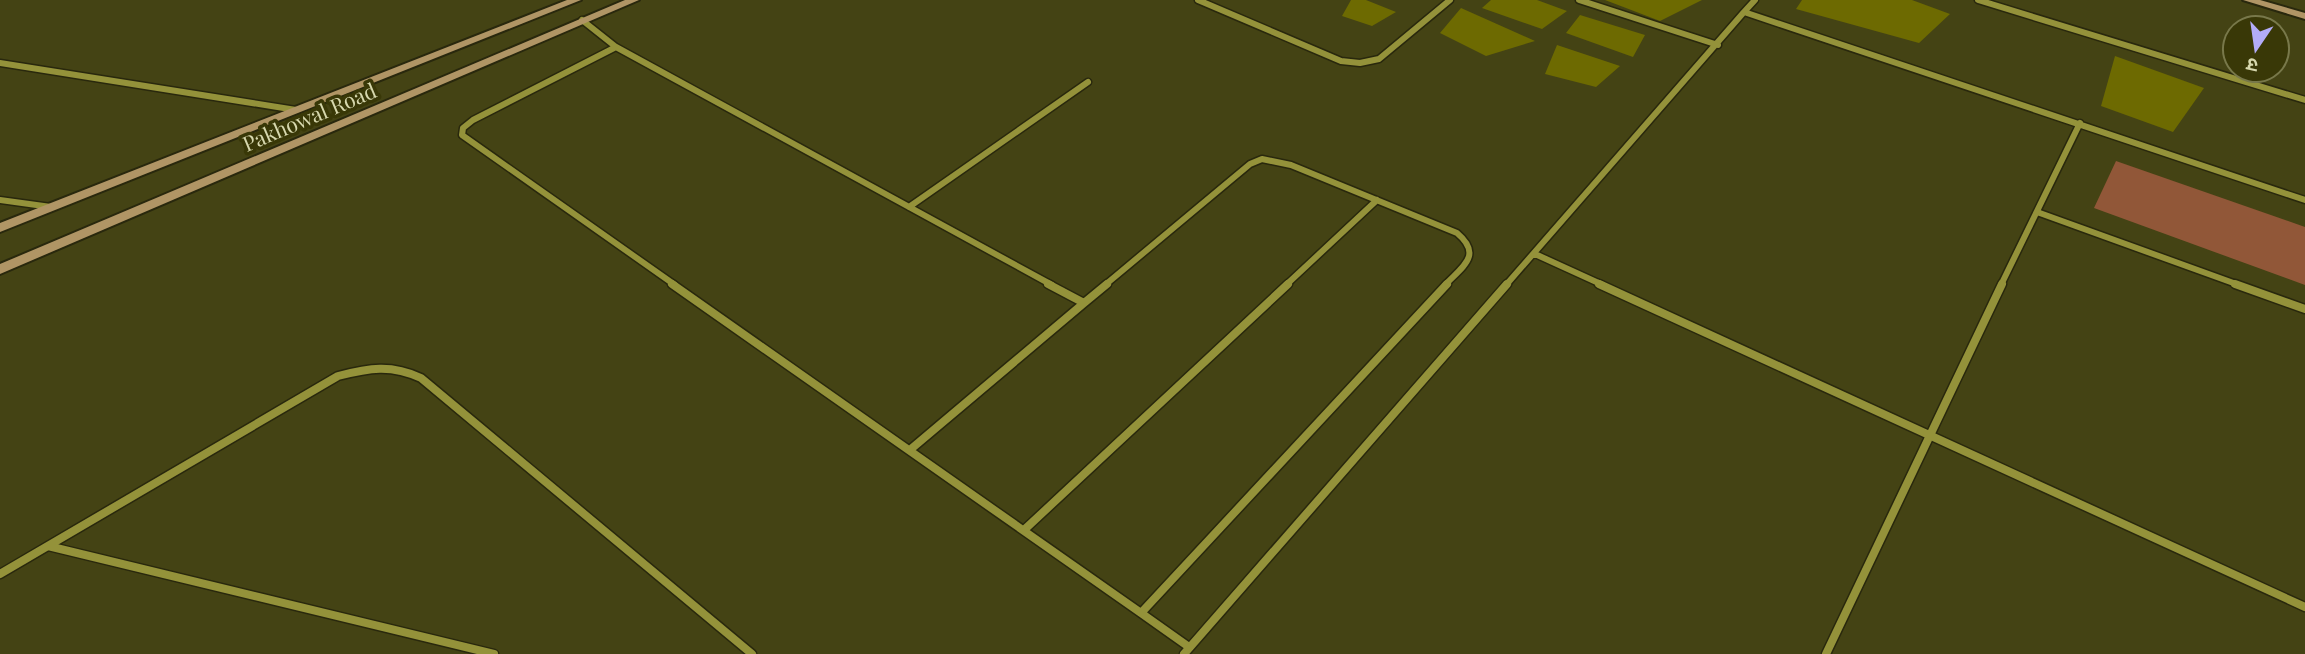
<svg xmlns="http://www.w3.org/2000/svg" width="2305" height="654" font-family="'Playfair Display','Noto Sans Devanagari',serif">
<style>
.green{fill:#915738}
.building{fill:#6d6a01}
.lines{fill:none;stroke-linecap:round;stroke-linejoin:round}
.street-far1-casing{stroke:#29280d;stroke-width:9}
.street-casing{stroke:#29280d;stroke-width:11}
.secondary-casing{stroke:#29280d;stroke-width:4}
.street-far1{stroke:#94923a;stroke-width:6}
.street{stroke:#94923a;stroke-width:8}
.secondary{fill:#b09565;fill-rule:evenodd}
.labels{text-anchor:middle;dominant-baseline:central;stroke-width:7;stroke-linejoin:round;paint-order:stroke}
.street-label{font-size:21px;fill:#d7d8ae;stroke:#393807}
</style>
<rect width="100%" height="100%" fill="#444314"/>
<path class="green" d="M2116,161L2305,227V285L2094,208Z"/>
<path class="building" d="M1351,0H1366L1396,12L1372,26L1342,16Z
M1491,0H1537L1567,11L1542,29L1482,8Z
M1605,0H1702L1660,21Z
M1802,0H1912L1950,14L1919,43L1796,9Z
M1461,8L1535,41L1486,56L1440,33Z
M1580,15L1645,35L1633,57L1566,33Z
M1557,45L1620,66L1596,87L1545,74Z
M2115,56L2204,88L2173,132L2101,106Z"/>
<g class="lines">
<g class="street-far1-casing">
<path id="street-far1" d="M1198,0L1341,61L1360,63L1379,59L1450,0
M1579,0L1718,45
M1755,0L1744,12L2305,200
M1978,0L2305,100
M582,20L616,47L1052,285
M616,47L473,120L463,128L462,135L675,285
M0,63L296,110
M0,200L51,207
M909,207L1088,82
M2037,212L2239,285
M1535,254L1603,285
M1105,285L1250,164L1262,159L1291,165L1457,233C1483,255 1463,266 1445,285
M1286,285L1377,200
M1506,285L1744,12
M2001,285L2080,123"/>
</g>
<g class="street-casing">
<path id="street" d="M672,284L1141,613L1447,284
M1599,284L2305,607
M2235,284L2305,309
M1084,303L1107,284
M911,449L1084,303L1048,284
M1024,530L1288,284
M48,546L494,654
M0,574L338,376C369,368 391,364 421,378L752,654
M1141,613L1189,647
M1184,654L1507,284
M1826,654L2002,284"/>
</g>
<g class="secondary-casing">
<path id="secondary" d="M567,0H581L0,232V223Z
M625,0H639L0,274V264Z
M2243,0H2260L2305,13V19Z"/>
</g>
<use href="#street-far1" class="street-far1"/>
<use href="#street" class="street"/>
<use href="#secondary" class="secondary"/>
</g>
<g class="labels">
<g class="street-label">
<text transform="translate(309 116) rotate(-23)">Pakhowal Road</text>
</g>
</g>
<g transform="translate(2256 49) rotate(193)"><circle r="33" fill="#393807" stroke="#78784a" stroke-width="2"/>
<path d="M0-5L12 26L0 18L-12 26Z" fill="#b3acf9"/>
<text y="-10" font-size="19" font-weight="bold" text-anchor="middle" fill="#d7d8ae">उ</text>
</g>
</svg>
